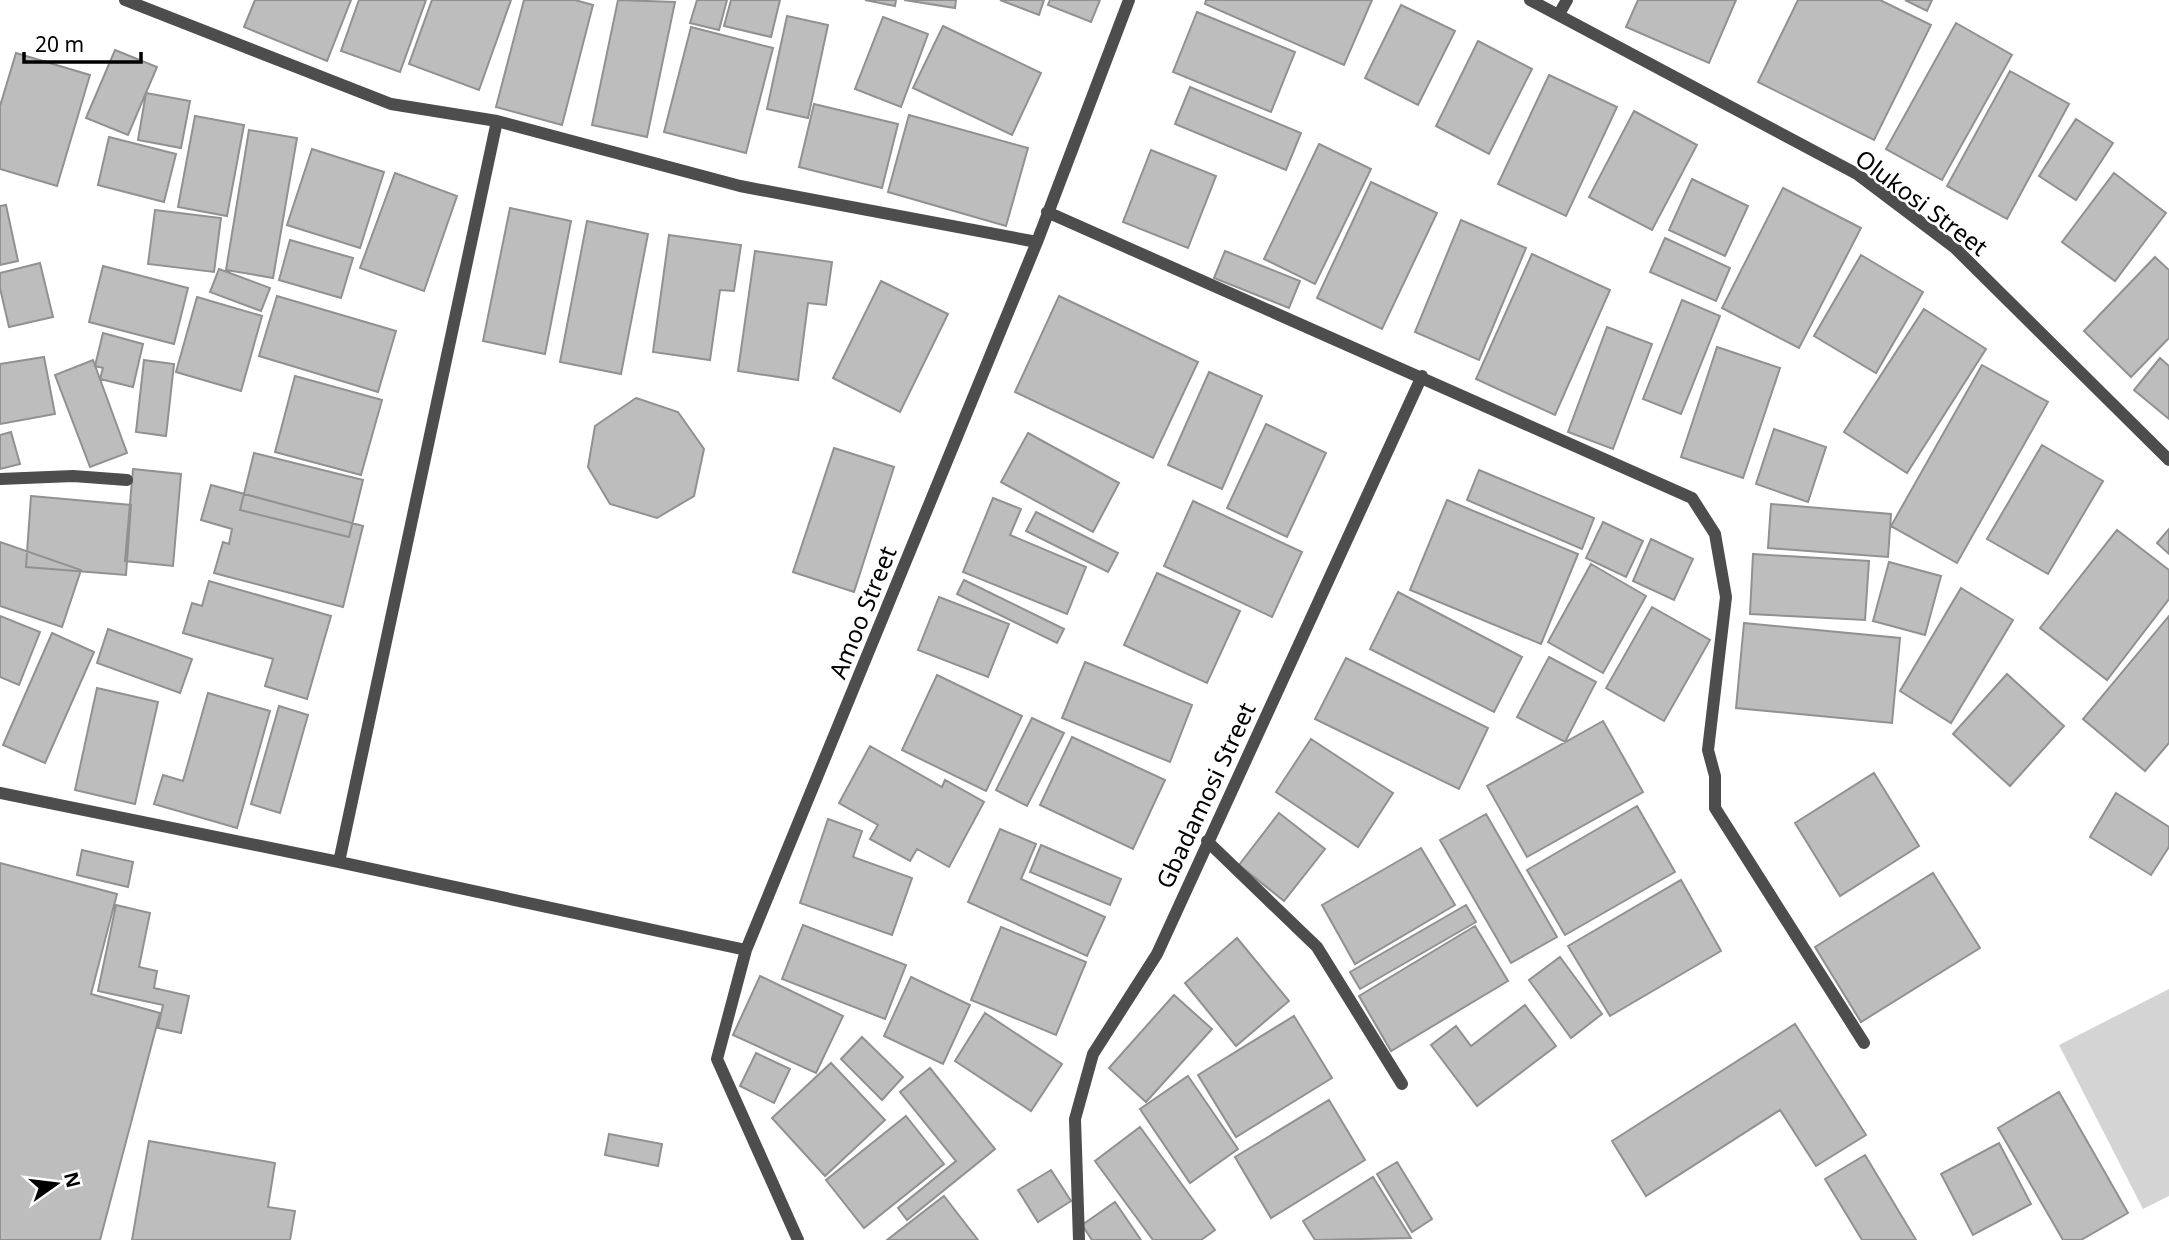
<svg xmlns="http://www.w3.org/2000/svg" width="2169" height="1240" font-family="'Noto Sans',sans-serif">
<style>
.green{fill:#d4d4d4}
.building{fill:#bdbdbd;stroke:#919191;stroke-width:2}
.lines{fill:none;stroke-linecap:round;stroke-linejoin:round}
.minor{stroke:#4d4d4d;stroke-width:12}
.labels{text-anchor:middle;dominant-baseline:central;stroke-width:5;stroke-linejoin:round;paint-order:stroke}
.street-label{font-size:24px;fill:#000;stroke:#fff}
</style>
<rect width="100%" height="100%" fill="#fff"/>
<path class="green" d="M2169,989V1196L2143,1209L2059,1045Z"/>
<path class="building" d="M255,0H351L327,61L244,27Z
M359,0H426L400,72L341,51Z
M432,0H511L479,90L409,64Z
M524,0H575L593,5L562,125L496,107Z
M618,0L675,2L647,137L592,125Z
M697,0H727L719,30L690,23Z
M731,0H780L771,37L724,26Z
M865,0H896L895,6Z
M904,0H956L955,8Z
M1000,0H1044L1039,15Z
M1050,0H1100L1091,22L1048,5Z
M1206,0H1372L1344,65L1205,4Z
M1638,0H1736L1709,63L1626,27Z
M1798,0H1880L1931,25L1874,140L1758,82Z
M1905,0H1932L1927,11Z
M1401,5L1455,31L1418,105L1365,78Z
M1197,12L1295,52L1271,112L1173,72Z
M787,16L828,25L808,118L767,109Z
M883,17L928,34L901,107L855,89Z
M1956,23L2012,55L1942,180L1886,149Z
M943,26L1041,73L1012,135L913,88Z
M691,27L773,48L746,153L664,132Z
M1478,41L1532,69L1489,154L1436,126Z
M115,50L157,67L128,135L86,118Z
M16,53L90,75L57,186L0,169V106Z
M2010,71L2069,104L2007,219L1947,186Z
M1549,75L1617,107L1566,216L1498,184Z
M1190,87L1301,133L1286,170L1175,124Z
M146,93L190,101L181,148L138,140Z
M814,104L898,124L882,188L799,167Z
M1634,111L1697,145L1652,230L1589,197Z
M909,115L1028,148L1006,226L888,192Z
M195,116L244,125L227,216L178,207Z
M2076,119L2113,143L2076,200L2039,176Z
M249,130L297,138L273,278L226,270Z
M109,137L176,154L164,202L98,185Z
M1319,144L1371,169L1315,284L1264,259Z
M312,149L384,172L360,248L287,225Z
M1151,150L1216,176L1188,248L1123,222Z
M395,173L457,196L424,291L360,268Z
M2114,173L2166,213L2115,281L2062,242Z
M1692,179L1748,206L1725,256L1669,230Z
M1371,182L1437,213L1382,329L1317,298Z
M1783,188L1861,228L1799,348L1722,308Z
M6,205L18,261L0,265V206Z
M510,208L571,221L545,354L483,341Z
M155,210L221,218L214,272L148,264Z
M1461,220L1526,248L1479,360L1415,332Z
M587,221L648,234L621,374L560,362Z
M669,235L741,245L734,291L720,290L710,360L653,352Z
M1665,238L1730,268L1716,301L1650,272Z
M290,240L353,258L341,298L279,280Z
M755,251L832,262L826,305L808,303L798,380L738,371Z
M1225,251L1300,281L1289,308L1214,278Z
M1532,254L1610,290L1555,415L1476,379Z
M1861,255L1923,292L1876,373L1814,336Z
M2155,257L2169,270V338L2131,377L2084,331Z
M40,263L53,317L9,327L0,288V273Z
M103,266L188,288L174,344L89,322Z
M219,269L270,288L261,311L210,292Z
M881,281L948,314L900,412L833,378Z
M277,296L396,331L378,392L259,356Z
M1059,296L1198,362L1153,458L1015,392Z
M197,297L262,316L241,391L176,372Z
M1682,300L1720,316L1681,414L1643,399Z
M1924,309L1986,349L1907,473L1844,432Z
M1607,327L1652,344L1613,449L1568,432Z
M103,333L143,344L133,387L100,379L103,368L95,366Z
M1717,347L1780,368L1743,478L1681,457Z
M44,357L55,414L0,424V364Z
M2160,358L2169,366V419L2134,390Z
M93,360L127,453L90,467L55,375Z
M144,360L174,364L166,436L136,432Z
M1982,365L2048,402L1957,563L1891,526Z
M1209,372L1262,396L1222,489L1168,465Z
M295,376L382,400L361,475L275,452Z
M636,398L678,412L704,449L694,496L657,518L610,504L588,467L595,426Z
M1266,424L1326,453L1287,537L1227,508Z
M1774,429L1826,447L1808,502L1756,484Z
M11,432L20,464L0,469V435Z
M1028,433L1119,483L1093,532L1001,482Z
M2042,445L2103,481L2048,574L1987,539Z
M834,448L894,467L854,592L793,572Z
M254,453L363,480L349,537L240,510Z
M133,469L181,474L173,566L125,561Z
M1479,470L1594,518L1582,549L1467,500Z
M211,485L363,526L343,607L214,573L223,542L229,544L232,529L201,520Z
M31,496L131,505L126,575L26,567Z
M993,498L1021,509L1010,535L1086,567L1067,614L963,572Z
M1447,500L1578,554L1541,644L1410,590Z
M1193,501L1302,552L1272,617L1164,566Z
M1771,504L1891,514L1888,557L1768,548Z
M1036,512L1118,553L1108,572L1026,531Z
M1603,522L1643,541L1626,577L1586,558Z
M2169,529V554L2157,543Z
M2117,530L2169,570V599L2107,680L2040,628Z
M1651,539L1693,559L1674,600L1633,581Z
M0,542L81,570L62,627L0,606Z
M1753,554L1869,561L1865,620L1750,614Z
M1889,562L1941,576L1925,635L1873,621Z
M1591,564L1646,596L1603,673L1548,642Z
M1157,573L1240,611L1207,683L1124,645Z
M964,580L1064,629L1057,643L957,594Z
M209,581L331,616L307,699L265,686L273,659L183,633L192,603L202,606Z
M1961,588L2013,620L1951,723L1900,691Z
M1398,592L1522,657L1494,712L1370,649Z
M939,597L1009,624L988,677L918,650Z
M1652,607L1710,640L1664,721L1606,688Z
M0,616L40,632L19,685L0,677Z
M2169,616V743L2145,771L2083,719Z
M1744,623L1900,638L1892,723L1736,708Z
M108,629L192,659L180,693L97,663Z
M52,633L94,652L45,763L3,745Z
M1549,657L1596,682L1565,742L1517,717Z
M1346,658L1488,728L1459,789L1315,719Z
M1085,662L1192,705L1170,762L1062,718Z
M2007,674L2064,726L2010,786L1953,734Z
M937,675L1022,716L986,791L902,750Z
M97,688L158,702L135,804L75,790Z
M208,693L270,711L237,828L154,804L163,775L183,781Z
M279,706L308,715L280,813L251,804Z
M1032,718L1064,733L1027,806L996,790Z
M1603,721L1643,792L1527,857L1487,786Z
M1072,737L1165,780L1133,849L1040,805Z
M1311,739L1393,793L1358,847L1276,792Z
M870,746L942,787L945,780L984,802L949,867L917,849L910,861L870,839L878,825L839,803Z
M1874,773L1919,846L1840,896L1795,823Z
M2116,793L2169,827V847L2151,875L2090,837Z
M1637,806L1675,872L1565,935L1527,870Z
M1279,813L1325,849L1284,901L1239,865Z
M1486,814L1557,937L1511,963L1440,840Z
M828,819L862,831L853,857L912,878L892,935L800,903Z
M1000,829L1036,844L1021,879L1105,917L1087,956L968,902Z
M1041,845L1121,879L1110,905L1030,872Z
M1421,848L1455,905L1355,964L1322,905Z
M82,850L133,862L128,887L77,875Z
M0,863L117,894L91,994L160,1013L100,1240H0Z
M1933,873L1980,948L1861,1022L1815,947Z
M1681,880L1721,951L1610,1016L1568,946Z
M116,905L150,913L139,967L157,971L154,988L189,996L181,1033L158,1028L163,1005L98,991Z
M1466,905L1476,922L1360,989L1350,972Z
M803,925L906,965L885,1019L782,979Z
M1475,926L1508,981L1391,1051L1359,996Z
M1001,927L1086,962L1056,1035L971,1000Z
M1237,938L1289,1001L1236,1046L1185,983Z
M1560,957L1602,1014L1571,1038L1529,980Z
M760,976L843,1016L816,1073L733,1035Z
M911,977L970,1005L943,1064L884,1036Z
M1174,995L1212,1029L1146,1102L1109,1068Z
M1525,1005L1556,1046L1477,1106L1431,1045L1456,1026L1471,1046Z
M985,1013L1062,1064L1031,1111L955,1061Z
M1294,1016L1332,1078L1236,1137L1198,1075Z
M1795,1024L1866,1135L1816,1166L1780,1110L1646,1196L1612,1141Z
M862,1037L903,1077L882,1100L841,1059Z
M756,1053L790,1069L774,1103L740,1086Z
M831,1063L885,1120L825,1176L772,1118Z
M930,1068L995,1149L907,1220L898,1208L956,1161L900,1092Z
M1188,1076L1238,1149L1190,1183L1140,1109Z
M2059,1092L2128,1213L2081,1240H2063L1998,1128Z
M1329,1100L1365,1160L1271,1218L1235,1157Z
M906,1116L944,1164L864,1228L826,1180Z
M1140,1127L1215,1230L1201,1240H1153L1095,1161Z
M609,1134L662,1144L658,1166L605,1155Z
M149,1141L275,1163L268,1207L295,1211L290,1240H132Z
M1999,1143L2031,1204L1973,1235L1941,1174Z
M1865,1155L1916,1240H1862L1825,1179Z
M1397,1162L1432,1219L1412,1232L1377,1174Z
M1051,1170L1071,1201L1038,1222L1018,1190Z
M1373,1177L1411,1238L1315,1240L1303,1221Z
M944,1196L978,1240H887Z
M1115,1202L1141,1240H1092L1082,1225Z"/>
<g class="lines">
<path class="minor" d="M125,0L391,104L497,121L740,186L1037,242
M1530,0L1857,174L1955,248L2169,460
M1559,14L1567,0
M1047,212L1692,498L1715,534L1726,597L1708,750L1715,776V808L1864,1043
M0,479L73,476L127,480
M0,793L339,862L746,950
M1207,841L1317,947L1402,1084
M339,862L497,121
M798,1240L717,1059L746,950L1037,242L1129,0
M1079,1240L1075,1119L1093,1054L1157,954L1422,376"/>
</g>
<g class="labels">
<g class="street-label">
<text transform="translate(1922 202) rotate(37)">Olukosi Street</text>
<text transform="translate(862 612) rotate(-68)">Amoo Street</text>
<text transform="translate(1205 795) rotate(-65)">Gbadamosi Street</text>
</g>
</g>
<g transform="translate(56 1184) rotate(76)" stroke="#ffffff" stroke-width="5" paint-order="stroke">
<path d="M0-5L12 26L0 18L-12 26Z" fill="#000000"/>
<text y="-10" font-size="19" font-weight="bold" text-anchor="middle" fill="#000000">N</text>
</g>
<path d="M24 52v10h117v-10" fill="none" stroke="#000000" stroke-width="3.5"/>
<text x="35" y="52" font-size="21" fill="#000000" stroke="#ffffff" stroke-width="5" paint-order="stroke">20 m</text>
</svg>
